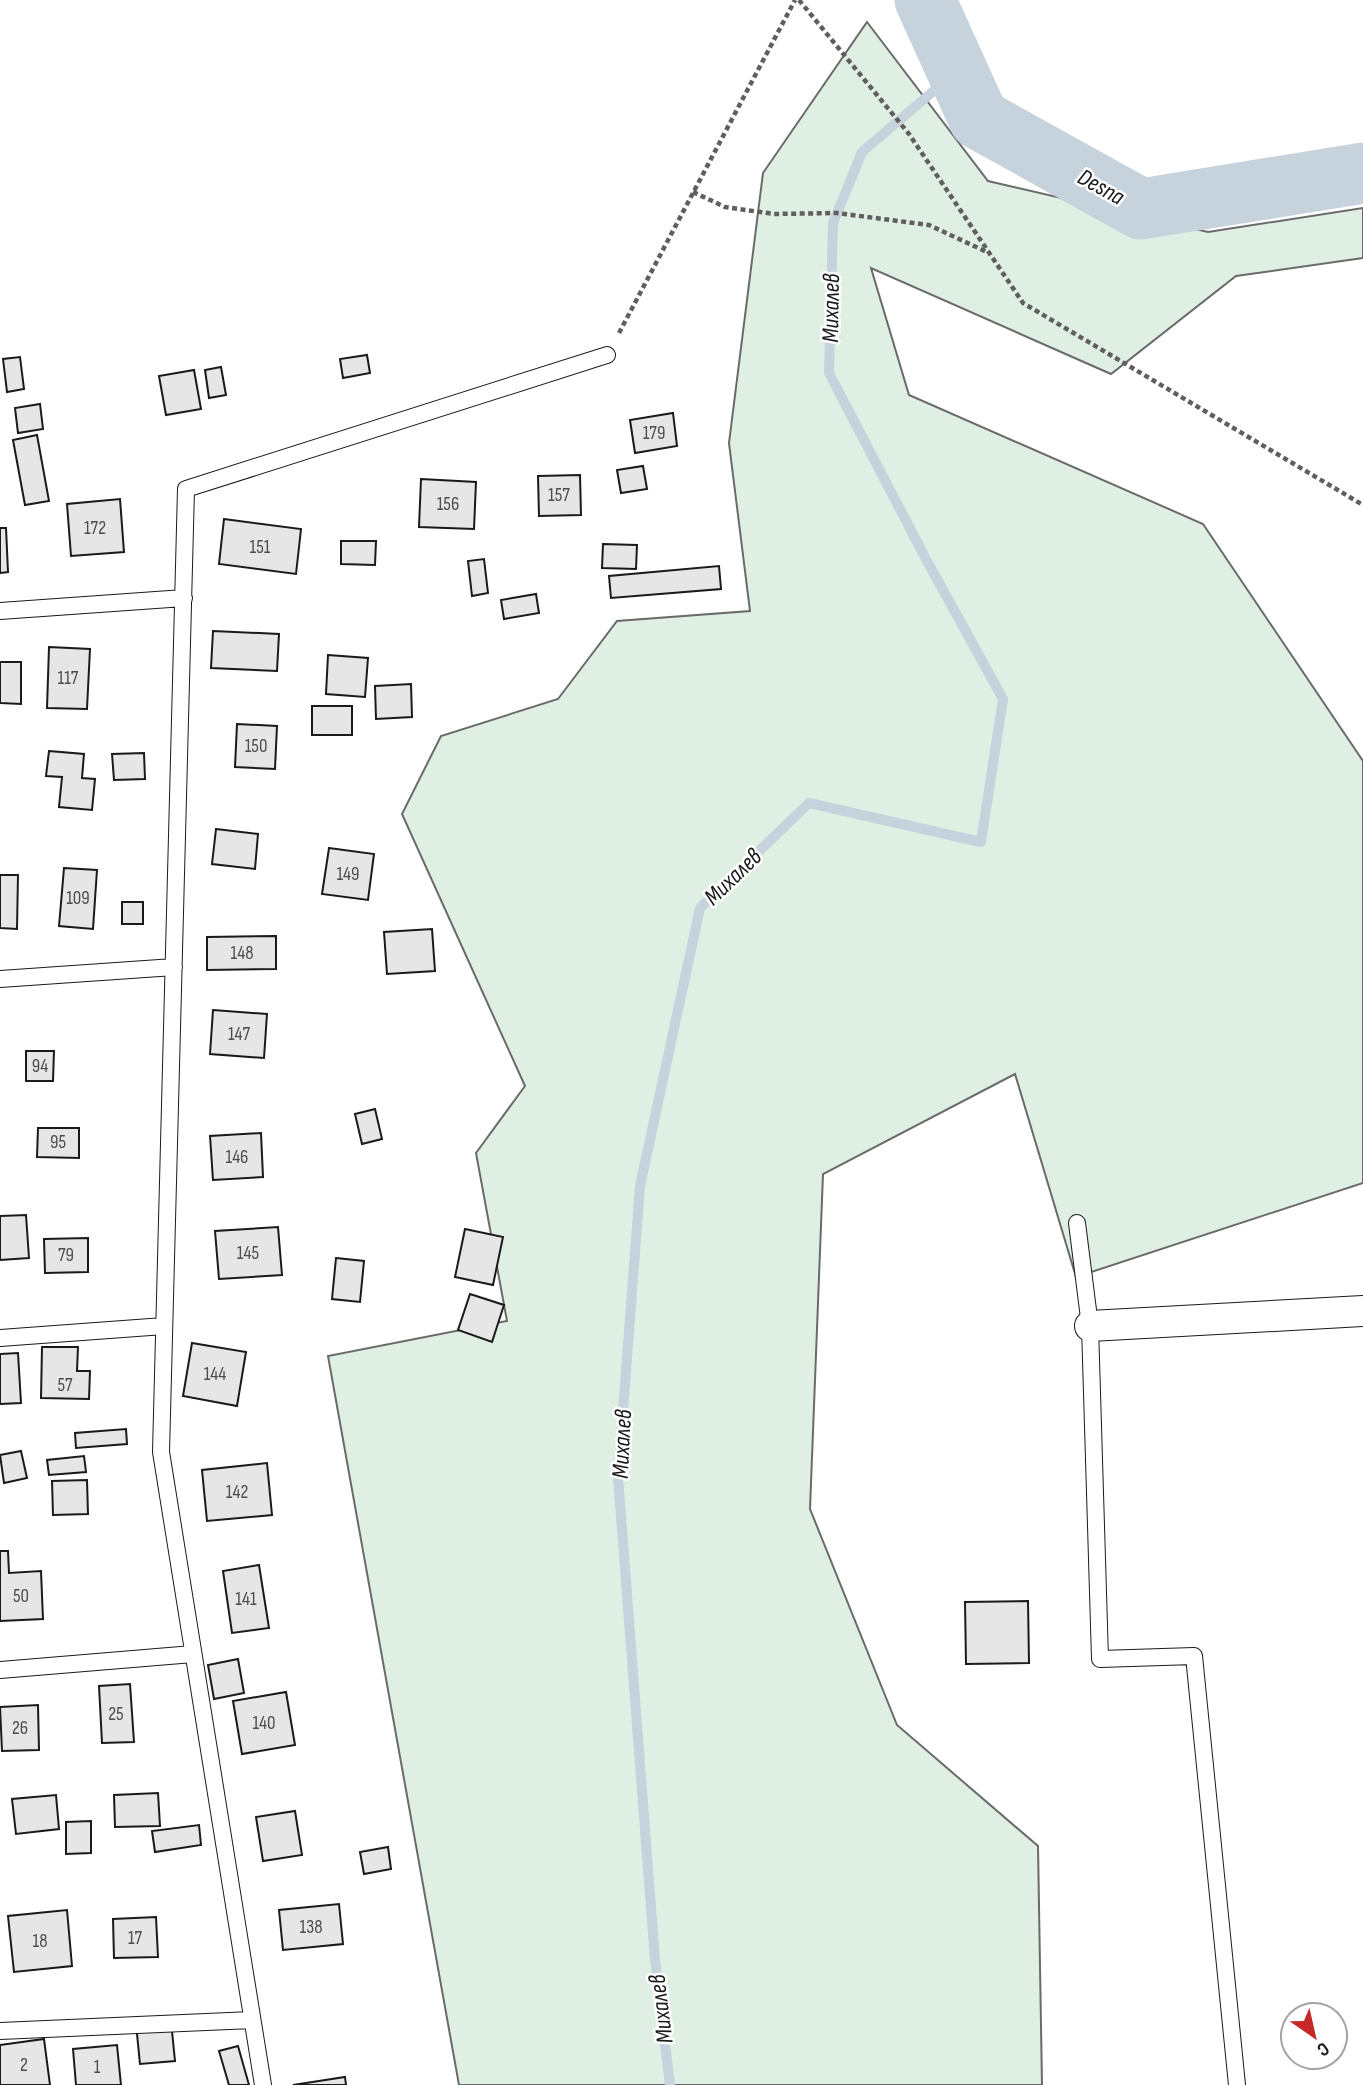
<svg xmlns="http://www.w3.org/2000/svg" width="1363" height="2085" font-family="'Sofia Sans Condensed',sans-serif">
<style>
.green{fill:#e0efe3;stroke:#6a6a6a;stroke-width:2}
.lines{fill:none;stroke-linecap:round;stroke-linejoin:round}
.stream{stroke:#c6d2dc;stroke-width:10}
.river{stroke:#c6d2dc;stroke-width:61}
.building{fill:#e6e6e6;stroke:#1a1a1a;stroke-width:2}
.service-casing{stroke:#1a1a1a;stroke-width:18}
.minor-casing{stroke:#1a1a1a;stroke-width:32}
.path{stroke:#5f5f5f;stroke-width:4.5;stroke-dasharray:5 3.5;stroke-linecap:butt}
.service{stroke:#fff;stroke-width:16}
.minor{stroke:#fff;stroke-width:30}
.labels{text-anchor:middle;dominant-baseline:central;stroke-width:5;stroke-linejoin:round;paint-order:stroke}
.number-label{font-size:19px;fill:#4d4d4d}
.water-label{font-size:24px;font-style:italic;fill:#1a1a1a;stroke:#fff}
</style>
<rect width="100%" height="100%" fill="#fff"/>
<path class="green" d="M867,22L988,181L1208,232L1363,208V258L1236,276L1111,374L871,268L909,395L1203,524L1363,761V1183L1076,1277L1015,1074L823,1174L810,1509L897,1725L1038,1846L1042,2085H459L328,1356L507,1321L476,1153L525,1086L402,814L441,736L558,699L617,621L750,611L729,443L763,173Z"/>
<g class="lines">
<path class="stream" d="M670,2085L655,1960L618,1477L640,1186L700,908L809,803L981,842L1003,699L927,561L829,373L833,223L862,152L957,71"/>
<path class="river" d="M925,0L979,119L1141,209L1363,173"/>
</g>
<path class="building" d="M367,355L370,373L343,378L340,359Z
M20,357L24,389L7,392L3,359Z
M221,367L226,395L209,398L205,370Z
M194,370L201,409L166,415L159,376Z
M40,404L43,429L18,433L15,408Z
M673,413L677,446L635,453L630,420Z
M37,435L49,501L25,505L13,440Z
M643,466L647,489L621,493L617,470Z
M580,475L581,515L539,516L538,476Z
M421,479L476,482L474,529L419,527Z
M120,499L124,552L71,556L67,504Z
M224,519L301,529L296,574L219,564Z
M0,528H6L8,572L0,573Z
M341,541H376L375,565L341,564Z
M603,544L637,545L636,569L602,568Z
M484,559L488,593L472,596L468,561Z
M719,566L721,589L611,598L609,576Z
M536,594L539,613L504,619L501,600Z
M213,631L279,634L277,671L211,668Z
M49,647L90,649L87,709L47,708Z
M328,655L368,658L365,697L326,694Z
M0,662H21V704L0,703Z
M411,684L412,717L376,719L375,686Z
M312,706H352V735H312Z
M237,724L277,726L275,769L235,767Z
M49,751L84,754L82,778L95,779L92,810L59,807L62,777L46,776Z
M144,753L145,779L114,780L112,754Z
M216,829L258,834L255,869L212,864Z
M329,848L374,854L368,900L322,894Z
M64,868L97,870L93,929L59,926Z
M0,875H18L17,929L0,928Z
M122,902H143V924H122Z
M432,929L435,971L387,974L384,932Z
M276,936V969L207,970V937Z
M213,1010L267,1014L264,1058L210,1054Z
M26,1051H54L53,1081H26Z
M375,1109L382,1139L362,1144L355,1114Z
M38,1128H79V1158L37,1157Z
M261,1133L263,1177L213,1180L210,1136Z
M26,1215L29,1258L0,1260V1216Z
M278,1227L282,1275L219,1279L215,1231Z
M465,1229L503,1237L493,1285L455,1277Z
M88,1238V1272L45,1273L44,1239Z
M336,1258L364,1261L360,1302L332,1299Z
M470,1294L504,1305L492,1342L458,1330Z
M192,1343L246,1352L237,1406L183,1396Z
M42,1347H78L77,1371H90L89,1399L41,1398Z
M18,1353L21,1403L0,1404V1354Z
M126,1429L127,1444L76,1448L75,1433Z
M21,1451L27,1478L4,1483L0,1455Z
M84,1456L86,1472L49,1475L47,1460Z
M267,1463L272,1515L207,1521L202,1470Z
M87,1480L88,1514L53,1515L52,1481Z
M0,1551H8L9,1573L41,1571L43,1619L0,1621Z
M259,1565L269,1628L232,1633L223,1571Z
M1028,1601L1029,1663L966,1664L965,1602Z
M238,1659L244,1693L214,1699L208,1665Z
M130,1684L134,1742L102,1743L99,1686Z
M286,1692L295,1745L242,1754L233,1701Z
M38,1705L39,1750L2,1751L0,1707Z
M158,1793L160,1826L115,1827L114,1795Z
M56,1795L59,1829L16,1834L12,1799Z
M295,1811L302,1855L263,1861L256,1817Z
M91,1821V1853L66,1854V1822Z
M199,1825L201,1845L155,1852L152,1831Z
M388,1847L391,1869L364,1874L360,1852Z
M339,1904L343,1944L283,1950L279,1910Z
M67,1910L72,1966L14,1972L8,1916Z
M156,1917L158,1957L114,1958L113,1919Z
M171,2021L175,2061L140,2064L136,2024Z
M44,2039L50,2085H0V2045Z
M117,2045L121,2085H76L73,2049Z
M238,2046L249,2085H229L219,2051Z
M345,2077L346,2085H293Z"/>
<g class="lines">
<g class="service-casing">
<path id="service" d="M0,611L184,598
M0,979L174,967
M1077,1223L1090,1326L1100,1659L1194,1656L1237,2085
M0,1338L164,1326
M0,1670L193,1654
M0,2031L252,2020
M263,2085L161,1452L186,489L607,355"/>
</g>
<g class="minor-casing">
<path id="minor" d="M1090,1326L1363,1311"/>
</g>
<path class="path" d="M799,0L909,134L1023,303L1363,505
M693,192L725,207L774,214L837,213L929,225L989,253
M619,333L795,0"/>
<use href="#service" class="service"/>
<use href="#minor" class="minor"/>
</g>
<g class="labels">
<g class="number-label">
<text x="654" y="433">179</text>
<text x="559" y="495">157</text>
<text x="448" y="504">156</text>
<text x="95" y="528">172</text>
<text x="260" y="547">151</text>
<text x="68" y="678">117</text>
<text x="256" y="746">150</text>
<text x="348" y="874">149</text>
<text x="78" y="898">109</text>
<text x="242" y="953">148</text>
<text x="239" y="1034">147</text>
<text x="40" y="1066">94</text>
<text x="58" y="1142">95</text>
<text x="237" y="1157">146</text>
<text x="248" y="1253">145</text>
<text x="66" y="1255">79</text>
<text x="215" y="1374">144</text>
<text x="65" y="1385">57</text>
<text x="237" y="1492">142</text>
<text x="21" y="1596">50</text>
<text x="246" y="1599">141</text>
<text x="116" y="1714">25</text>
<text x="264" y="1723">140</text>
<text x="20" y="1728">26</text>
<text x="311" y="1927">138</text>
<text x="135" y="1938">17</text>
<text x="40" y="1941">18</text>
<text x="24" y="2065">2</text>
<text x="97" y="2067">1</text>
</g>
<g class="water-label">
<text transform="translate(1101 187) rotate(29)">Desna</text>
<text transform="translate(831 308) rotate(-89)">Михалев</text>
<text transform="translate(733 877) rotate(-44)">Михалев</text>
<text transform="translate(622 1444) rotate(-87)">Михалев</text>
<text transform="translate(661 2009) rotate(-97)">Михалев</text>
</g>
</g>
<g transform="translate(1314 2036) rotate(146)"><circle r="33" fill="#ffffff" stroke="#a3a3a3" stroke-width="2"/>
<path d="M0-5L12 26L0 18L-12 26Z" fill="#c62828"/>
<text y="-10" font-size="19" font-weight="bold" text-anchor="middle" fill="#1a1a1a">С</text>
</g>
</svg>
